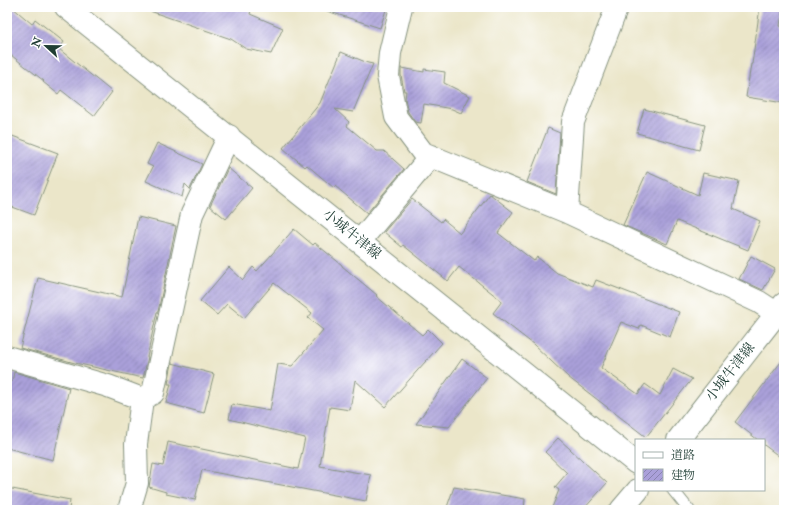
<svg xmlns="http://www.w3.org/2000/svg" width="791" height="517" font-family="'IM FELL Double Pica','Noto Serif JP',serif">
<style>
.building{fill:url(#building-hatch)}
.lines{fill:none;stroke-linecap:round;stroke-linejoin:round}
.lane-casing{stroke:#85927e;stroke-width:13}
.street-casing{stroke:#85927e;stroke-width:24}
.secondary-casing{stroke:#85927e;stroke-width:24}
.primary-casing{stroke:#85927e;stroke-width:24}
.lane{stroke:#fff;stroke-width:11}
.street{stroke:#fff;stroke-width:22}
.secondary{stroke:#fff;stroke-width:22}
.primary{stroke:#fff;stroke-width:22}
.labels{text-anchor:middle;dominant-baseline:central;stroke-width:3.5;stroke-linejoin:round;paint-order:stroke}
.street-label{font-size:14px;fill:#1f3d34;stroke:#fff}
</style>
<defs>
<pattern id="building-hatch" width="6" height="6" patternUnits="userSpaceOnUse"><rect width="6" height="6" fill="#aaa0da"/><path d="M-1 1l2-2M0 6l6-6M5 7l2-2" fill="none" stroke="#8a84b2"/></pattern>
</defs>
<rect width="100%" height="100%" fill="#fff"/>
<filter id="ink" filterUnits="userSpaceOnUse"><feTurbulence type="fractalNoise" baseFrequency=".025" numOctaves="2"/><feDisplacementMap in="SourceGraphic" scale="8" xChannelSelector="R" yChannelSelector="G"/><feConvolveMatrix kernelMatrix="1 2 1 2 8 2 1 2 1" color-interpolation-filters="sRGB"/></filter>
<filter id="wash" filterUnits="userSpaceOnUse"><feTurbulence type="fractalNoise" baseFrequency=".012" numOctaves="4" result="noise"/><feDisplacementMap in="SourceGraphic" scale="16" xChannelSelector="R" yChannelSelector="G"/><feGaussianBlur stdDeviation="0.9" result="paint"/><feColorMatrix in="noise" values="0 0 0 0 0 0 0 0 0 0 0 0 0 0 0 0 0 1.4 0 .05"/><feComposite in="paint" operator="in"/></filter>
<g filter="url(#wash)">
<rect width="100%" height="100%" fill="#ebe6c9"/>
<g id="blocks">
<path class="building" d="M7,7H12L32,24L35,19L64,42L59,49L112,92L94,116L61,90L58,94L43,82L44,81L7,52Z
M148,7H252L250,14L283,28L271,54L246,49L231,39L147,10Z
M327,7H387L380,28L327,11Z
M760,7H783L780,26L784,27V103L746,97L751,64H752Z
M341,52L368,63L373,64L353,112L335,109L349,122L347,126L377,151H384L404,169L367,213L335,186L334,188L307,165L305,167L283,148L320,103Z
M401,68L424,72V69L445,72L444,83L470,96L461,113L452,109L424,104L421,123L415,122L408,112L405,99L406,91H404L401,75Z
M644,109L705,125L699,150L637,133Z
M548,128L560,133L556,194L527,182Z
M7,134L58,153L34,215L7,205Z
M157,143L202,164L190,189L185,184L182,197L146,181L153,167L147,164Z
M228,168L252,188L226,219L210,206Z
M647,172L698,195L703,173L739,181L733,209L760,221L748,250L677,221L667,244L623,225Z
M490,194L513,212L498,233L534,261L537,257L557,273L593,287L596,280L679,312L670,337L641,325L639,329L621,322L601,368L638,394L645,384L660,395L673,369L692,379L646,437L568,377L533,344L493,313L502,301L459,267L448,281L403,245L402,247L384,232L412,199L441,222L443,219L460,233Z
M138,217L176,226L158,312H157L147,357H148L143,378L75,363L20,348L38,278L122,297Z
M294,229L313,245L315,243L342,265V266L377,295L376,296L422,335L428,329L442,343L385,407L355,380L350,410L330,407L320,466L371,475L366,501L202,470L195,500L166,494V492L149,487L153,464L163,466L168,442L298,469L305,438L229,419L232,404L270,411L278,364L292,366L323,330L308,318L312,313L274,283L244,318L227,304L217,315L200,301L229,267L243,280L253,267L257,271Z
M751,256L775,269L763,290L739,279Z
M784,358V460L764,445V440H758L735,422Z
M462,359L487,378L449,427L416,424Z
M172,363L214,374L204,413L166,403L171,384H168Z
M14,372L69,388L53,460L7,448V381L12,382Z
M558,438L607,483L583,510H551L559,490L555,487L567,473L545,452Z
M454,487L525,499L524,510H446Z
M7,488L70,500L69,510H7Z"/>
</g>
</g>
<g filter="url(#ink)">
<use href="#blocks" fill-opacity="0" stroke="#85927e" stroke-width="1"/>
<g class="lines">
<g class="lane-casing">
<path id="lane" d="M673,490L689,510"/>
</g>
<g class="street-casing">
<path id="street" d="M401,7L390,53L388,76L396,117L423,153L567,212L759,302L776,313
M567,212L573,122L617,7
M360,241L431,156
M7,357L108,386L142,399
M129,510L137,483L136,444L142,399L153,393L192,214L229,136"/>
</g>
<g class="secondary-casing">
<path id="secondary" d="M621,510L638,490"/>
</g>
<g class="primary-casing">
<path id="primary" d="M66,7L636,463
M678,440L784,304"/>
</g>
<use href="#lane" class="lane"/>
<use href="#street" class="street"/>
<use href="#secondary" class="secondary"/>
<use href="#primary" class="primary"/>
</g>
</g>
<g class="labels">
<g class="street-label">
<text transform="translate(352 234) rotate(39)">小城牛津線</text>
<text transform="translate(730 372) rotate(-52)">小城牛津線</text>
</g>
</g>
<rect width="791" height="517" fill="none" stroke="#fff" stroke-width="24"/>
<rect x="635" y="439" width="130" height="52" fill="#ffffff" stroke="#a5b1ae"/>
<rect x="643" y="452" width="20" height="6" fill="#ffffff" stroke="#a5b1ae"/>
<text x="671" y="459" font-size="12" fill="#1f3d34">道路</text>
<rect x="643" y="469" width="20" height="12" fill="url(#building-hatch)" stroke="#a5b1ae"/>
<text x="671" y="479" font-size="12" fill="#1f3d34">建物</text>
<g transform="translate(46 46) rotate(292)" stroke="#ffffff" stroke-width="3" paint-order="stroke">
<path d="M0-3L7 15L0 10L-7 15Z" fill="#1f3d34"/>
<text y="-6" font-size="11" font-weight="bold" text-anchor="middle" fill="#1f3d34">N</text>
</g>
</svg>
